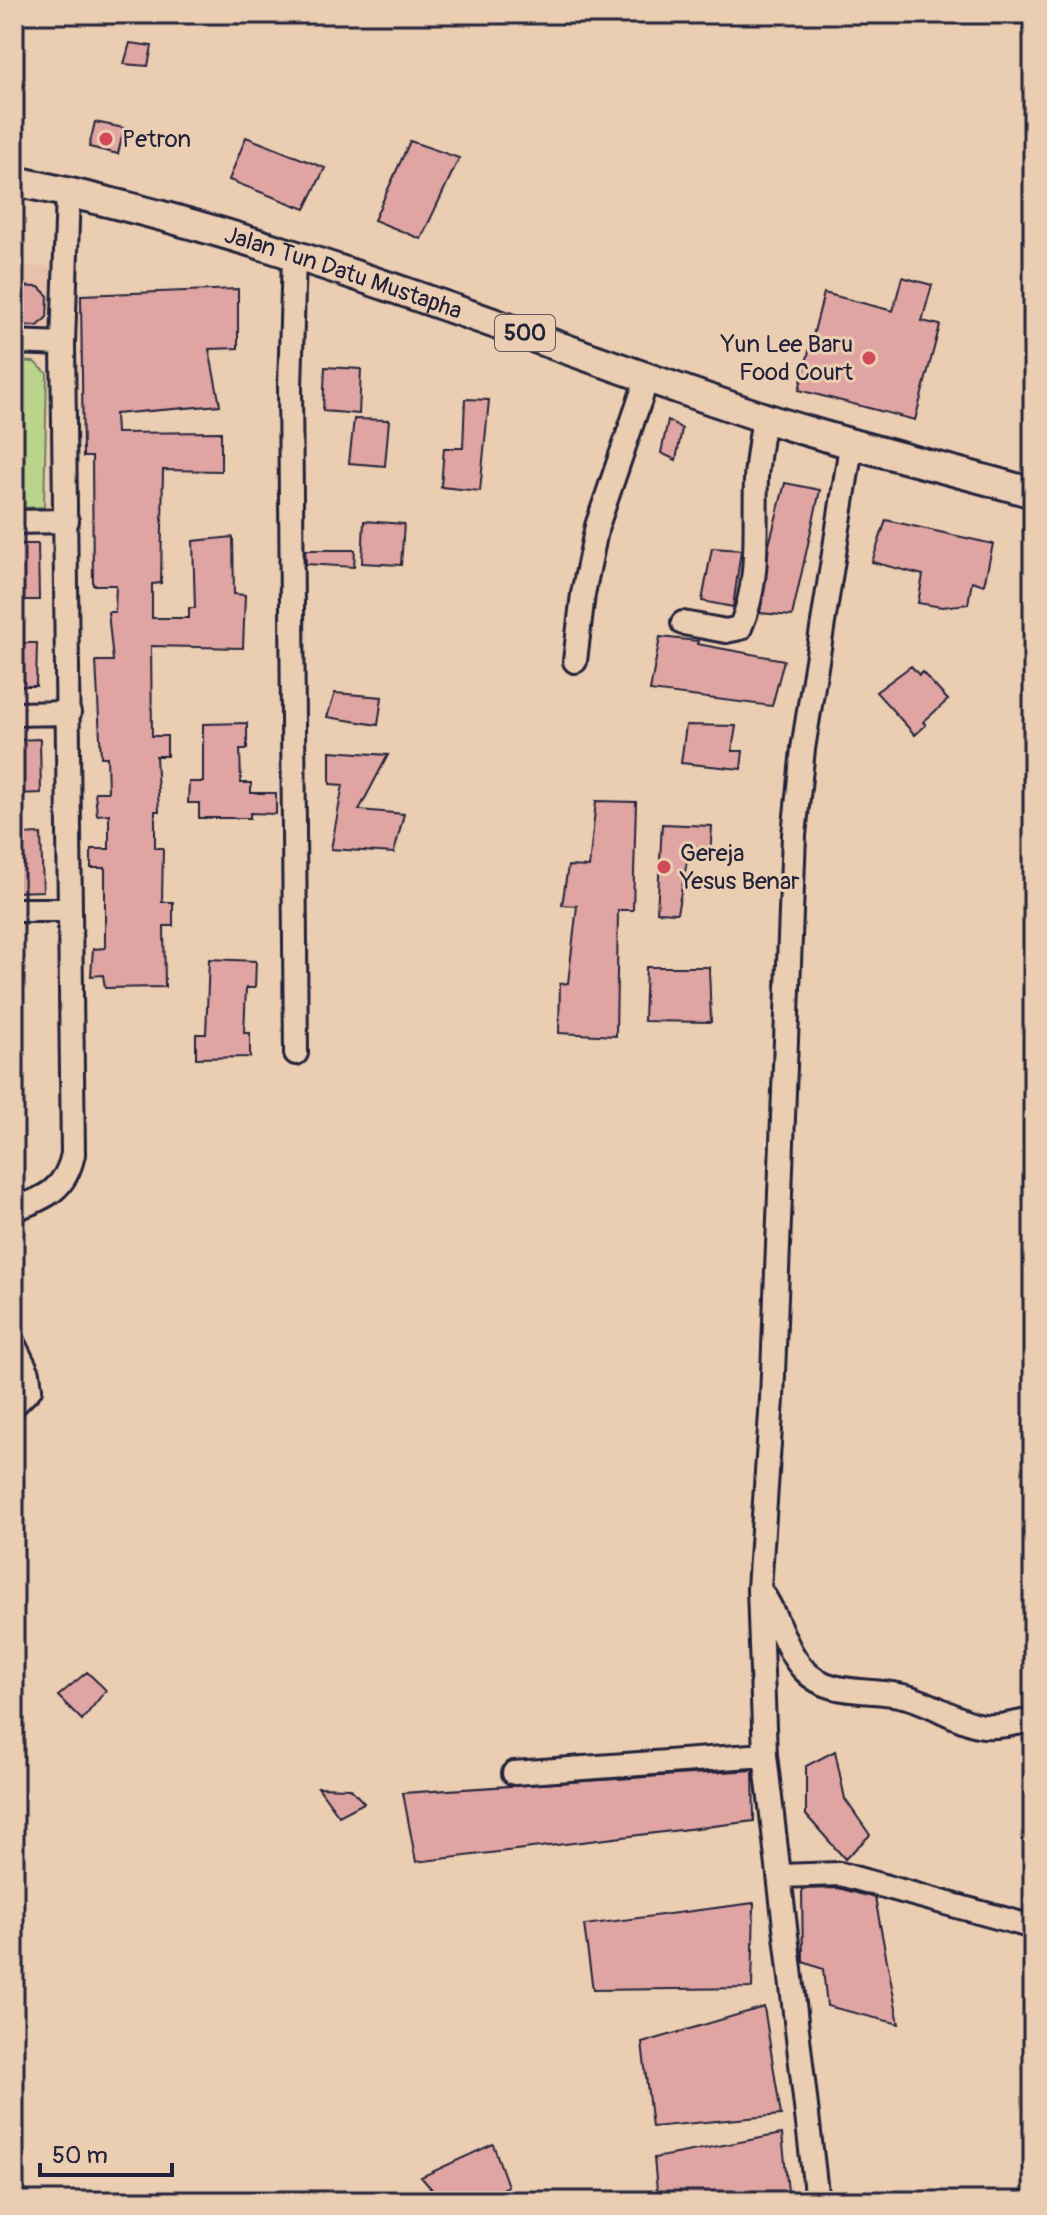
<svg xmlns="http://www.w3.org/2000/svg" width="1047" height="2215" font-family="Pangolin,sans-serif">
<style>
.built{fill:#e8c1ac}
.green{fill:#bbd48b;stroke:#6e7b63;stroke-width:2}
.building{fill:#e0a5a2;stroke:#22223b;stroke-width:2}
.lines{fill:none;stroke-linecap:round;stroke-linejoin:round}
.minor-casing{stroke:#22223b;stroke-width:28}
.major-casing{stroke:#22223b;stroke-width:34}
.minor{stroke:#ebcdb1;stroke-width:22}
.major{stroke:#ebcdb1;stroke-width:28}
.poi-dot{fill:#d1495b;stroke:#ebcdb1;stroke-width:3}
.labels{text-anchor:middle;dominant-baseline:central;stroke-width:6;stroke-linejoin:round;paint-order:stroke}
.shield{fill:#ebcdb1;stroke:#5e555e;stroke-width:2}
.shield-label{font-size:22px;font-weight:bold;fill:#22223b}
.poi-label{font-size:24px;fill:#22223b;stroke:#ebcdb1;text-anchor:start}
.street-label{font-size:24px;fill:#22223b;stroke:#ebcdb1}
</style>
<rect width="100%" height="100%" fill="#ebcdb1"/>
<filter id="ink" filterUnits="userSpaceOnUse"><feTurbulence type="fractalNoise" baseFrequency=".0125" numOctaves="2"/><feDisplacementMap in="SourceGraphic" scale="16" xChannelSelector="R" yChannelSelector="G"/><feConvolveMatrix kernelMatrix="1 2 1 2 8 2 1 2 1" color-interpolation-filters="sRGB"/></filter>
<g filter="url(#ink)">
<path class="built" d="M14,265L51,267L48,330L14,329Z"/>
<path class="green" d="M14,361L34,362L47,373L44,507L14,508Z"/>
<path class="building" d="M130,43L152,46L148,66L124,64Z
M95,122L124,128L118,154L89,147Z
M246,137L325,168L305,209L229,180Z
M410,141L459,158L421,239L374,220Z
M902,277L932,285L922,321L940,325L915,420L799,390L824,293L893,311Z
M14,286L39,287L48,296L47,317L38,326L14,325Z
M238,289V348L209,349L220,405L115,414L116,433L221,432V471L163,470L161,583L152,584V618H189V608H195L193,541L233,537L234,594L245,595L243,648L151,646L152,736H167V756H156L159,811H155V848H163L162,902H173V926H164L165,987L105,988L103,975L91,976L93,949L105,948V868H91V849H109V814L97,815L95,792H108L107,757H101L96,661H113L108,612H115L116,585H93L92,457H83L81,295Z
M325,367L361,369L359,414L323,411Z
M465,399L489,400L480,491L441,487L444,448H463Z
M354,419L389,420L385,466L349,463Z
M668,420L682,429L676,460L661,453Z
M785,483L820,490L792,616L760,613L769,545Z
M886,520L993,544L984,585L972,581L968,604L942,607L918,603L923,575L872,562Z
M364,521L404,524L401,565L362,563Z
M19,544H38L39,600H14V551H19Z
M712,548L741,550L733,607L702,601Z
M305,550H355L354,567L306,564Z
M660,637L698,641L697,644L784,660L772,706L650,691Z
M14,643H37L36,686H14Z
M911,666L919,675L922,672L948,700L923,722L926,725L915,735L876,692Z
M335,693L382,697L378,725L327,717Z
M247,723V749H240L241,783H251V793H276V814L250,813V818H199V803H188L189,782H203V724Z
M686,725L736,726L732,751H743L741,769L681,763Z
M40,739L41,793L14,794V740Z
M330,751L388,755L359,810L404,814L394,853L331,849L343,785L330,784Z
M596,801L636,802L633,910H618L616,1036L559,1033L560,984L568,983L577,906L562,905L568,866L589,867Z
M662,824L712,826L710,858L688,856L677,913L657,912Z
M41,834L43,891L14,892V835Z
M209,959L256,961L255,988H246L244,1033H250V1057L196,1058V1034H206Z
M646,967H709L711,1022L644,1021Z
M87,1672L106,1690L82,1720L58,1696Z
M835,1751L845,1799L870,1835L845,1859L806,1815V1766Z
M753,1770L754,1821L416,1862L403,1793Z
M318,1787L350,1788L364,1803L339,1816Z
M838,1888L875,1898L899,2024L827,2006L823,1969L803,1962L802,1889Z
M754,1903L752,1988L593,1990L584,1925Z
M764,2007L781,2115L652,2127L642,2043Z
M782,2134L789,2201H658L654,2158Z
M493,2144L508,2186L482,2201H442L421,2177Z"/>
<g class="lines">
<g class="minor-casing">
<path id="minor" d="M294,257L290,386L296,1053
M14,342L63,344
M14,522L67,521
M683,623L726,631L740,628C761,581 754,529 756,479C757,459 761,438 764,417
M575,661L583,594L597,526L648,376
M14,714L69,713
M14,910H70
M14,1209C46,1198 66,1189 73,1154L63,344L68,191
M14,1345L28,1373L30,1389L14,1405
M759,1589C778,1613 783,1648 804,1670C829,1697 870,1688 903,1696C929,1701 952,1719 978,1725C996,1729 1015,1723 1033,1720
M514,1773L765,1755
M780,1876L840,1874L1033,1927
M817,2201L765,1755L759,1589L772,1399L794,835L803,749L851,446"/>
</g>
<g class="major-casing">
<g id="major">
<path id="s1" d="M14,181C272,232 516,336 765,418C853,447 944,467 1033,493"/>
</g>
</g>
<use href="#minor" class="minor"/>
<use href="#major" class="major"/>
</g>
</g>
<g class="poi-dot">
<circle cx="106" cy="139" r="8"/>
<circle cx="869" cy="358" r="8"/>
<circle cx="664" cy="867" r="8"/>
</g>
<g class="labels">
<rect class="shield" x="495" y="315" width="60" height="36" rx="6"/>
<g class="shield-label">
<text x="525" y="333">500</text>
</g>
<g class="poi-label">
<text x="122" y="139">Petron</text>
<text x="853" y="344" text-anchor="end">Yun Lee Baru<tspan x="853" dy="28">Food Court</tspan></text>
<text x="680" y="853">Gereja<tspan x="680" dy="28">Yesus Benar</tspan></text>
</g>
<g class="street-label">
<text stroke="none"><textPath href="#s1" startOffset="342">Jalan Tun Datu Mustapha</textPath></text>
</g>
</g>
<rect width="1047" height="2215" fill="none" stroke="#ebcdb1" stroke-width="48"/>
<rect x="24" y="24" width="999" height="2167" fill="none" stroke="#22223b" stroke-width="3" filter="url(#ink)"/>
<path d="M40 2163v12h132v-12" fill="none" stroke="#22223b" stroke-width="4"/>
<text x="52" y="2163" font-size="24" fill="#22223b" stroke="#ebcdb1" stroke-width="6" paint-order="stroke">50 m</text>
</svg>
